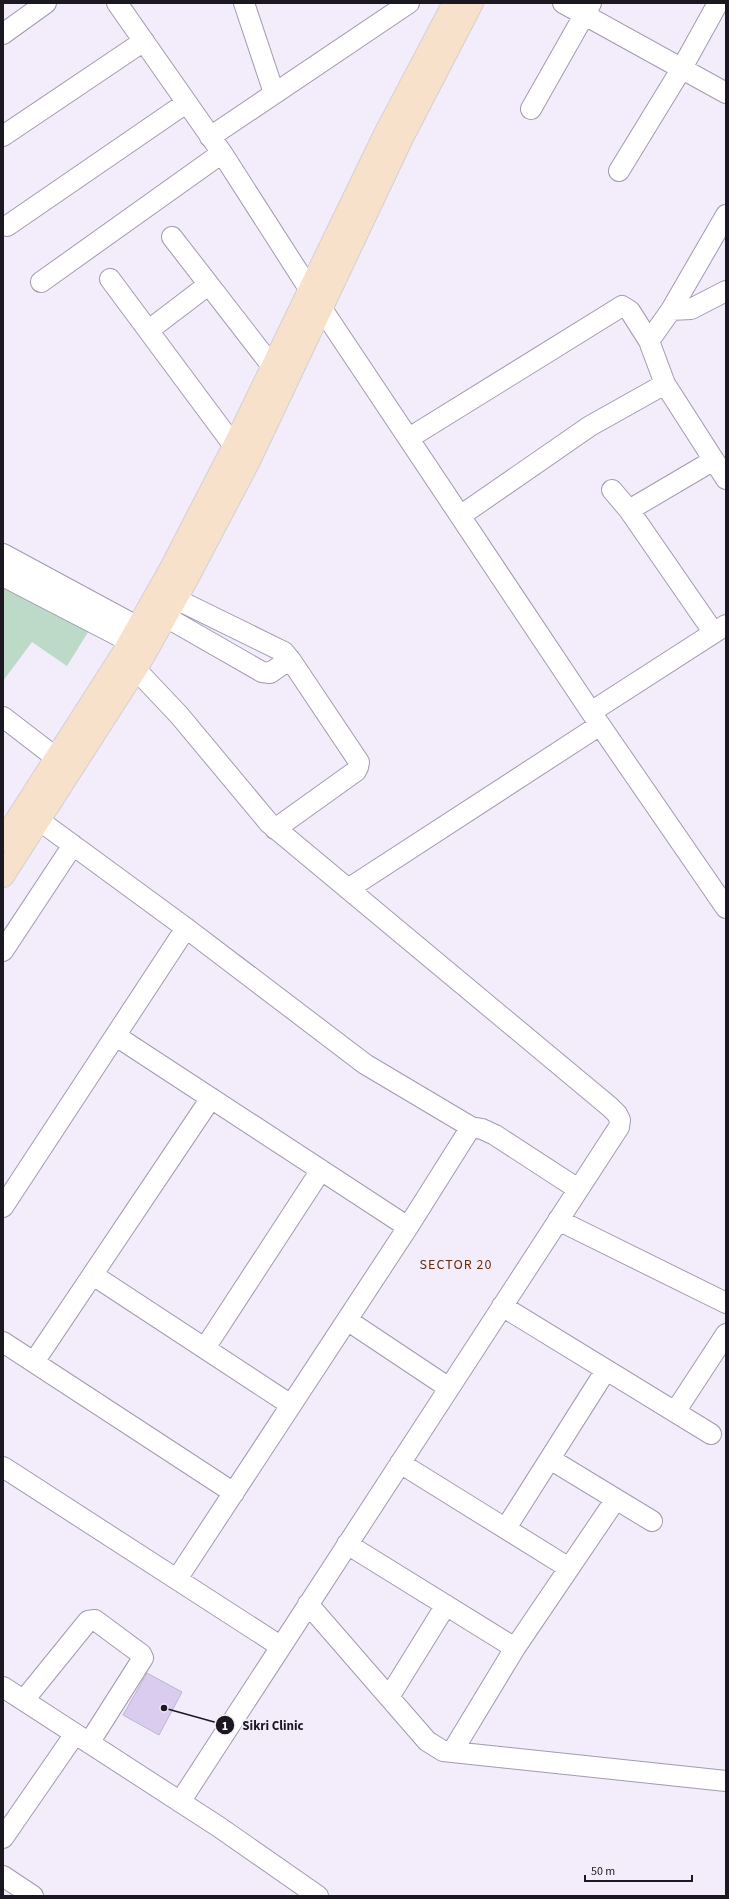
<svg xmlns="http://www.w3.org/2000/svg" width="729" height="1899" font-family="'Source Sans 3',sans-serif">
<style>
.green{fill:#bddac9}
.building{fill:#daccef;stroke:#bfb4cd}
.lines{fill:none;stroke-linecap:round;stroke-linejoin:round}
.minor-casing{stroke:#a39ab2;stroke-width:22}
.major-casing{stroke:#d2d1d3;stroke-width:24}
.minor{stroke:#fff;stroke-width:20}
.major{stroke:#f8e1cb;stroke-width:22}
.labels{text-anchor:middle;dominant-baseline:central;stroke-width:4;stroke-linejoin:round;paint-order:stroke}
.quarter-label{font-size:14px;letter-spacing:1px;fill:#6b2c0a;stroke:#f2ecfb}
.leader{fill:none;stroke:#1c1821;stroke-width:1.5}
.callout-dot{fill:#1c1821;stroke:#f2ecfb;stroke-width:1.5}
.mark-label{font-size:12px;text-anchor:middle;font-weight:bold;fill:#fff}
.callout-label{font-size:13px;text-anchor:middle;font-weight:bold;fill:#1c1821;stroke:#f2ecfb;stroke-width:4;stroke-linejoin:round;paint-order:stroke}
</style>
<rect width="100%" height="100%" fill="#f2ecfb"/>
<path class="green" d="M3,581L90,629L67,666L32,642L3,681Z"/>
<path class="building" d="M147,1673L182,1692L159,1735L123,1715Z"/>
<g class="lines">
<g class="minor-casing">
<path id="minor" d="M117,3L222,153L322,309L591,712L726,908
M244,3L274,93
M563,3L726,93
M3,34L46,3
M531,109L591,3
M3,136L144,41
M210,137L409,3
M619,171L682,68L718,3
M7,226L186,103
M172,237L282,379
M110,279L234,446
M41,282L222,153
M671,310L691,309L726,291
M149,330L208,285
M649,341L671,310L726,215
M409,438L622,306L630,311L649,341L665,384L726,479
M612,490L629,510L714,633
M629,510L714,460
M460,516L590,426L665,384
M3,554L153,635
M3,576L144,649
M176,599L284,652L292,662L359,762L358,767L356,771L275,829
M166,617L262,672L270,673L290,659
M125,658L179,715L269,823L610,1107L617,1114L620,1120L619,1127L180,1802
M591,712L726,625
M3,717L68,767
M25,810L186,928L365,1064L471,1127L482,1129L495,1135L578,1189
M348,889L600,725
M3,951L73,845
M116,1036L408,1227
M3,1207L186,928
M558,1220L726,1303
M93,1275L291,1405
M502,1306L711,1434
M347,1320L449,1388
M3,1342L234,1493
M205,1348L321,1170
M34,1362L211,1098
M675,1412L726,1334
M550,1459L652,1521
M400,1463L569,1568
M3,1467L280,1646
M506,1528L606,1370
M347,1544L515,1648
M177,1579L408,1227L471,1127
M308,1604L427,1741L443,1751L726,1781
M3,1687L219,1827L318,1896
M389,1697L446,1605
M24,1700L88,1621L95,1620L141,1654L143,1658L89,1743
M452,1752L515,1648L616,1499
M3,1838L75,1734
M3,1876L33,1896"/>
</g>
<g class="major-casing">
<path id="major" d="M3,841L122,655L170,570L234,446L385,134L454,3
M3,876L136,669L187,579L248,463L402,138L472,3"/>
</g>
<use href="#minor" class="minor"/>
<use href="#major" class="major"/>
</g>
<g class="labels">
<g class="quarter-label">
<text x="456" y="1265">SECTOR 20</text>
</g>
</g>
<path class="leader" d="M164 1708L225 1725"/>
<g class="callout-dot">
<circle cx="164" cy="1708" r="4"/>
<circle cx="225" cy="1725" r="10"/>
</g>
<g class="mark-label">
<text x="225" y="1730">1</text>
</g>
<g class="callout-label">
<text x="273" y="1730">Sikri Clinic</text>
</g>
<rect width="729" height="1899" fill="none" stroke="#1c1821" stroke-width="8"/>
<path d="M585 1875v6h107v-6" fill="none" stroke="#1c1821" stroke-width="2"/>
<text x="591" y="1875" font-size="12" fill="#1c1821" stroke="#f2ecfb" stroke-width="3" paint-order="stroke">50 m</text>
</svg>
